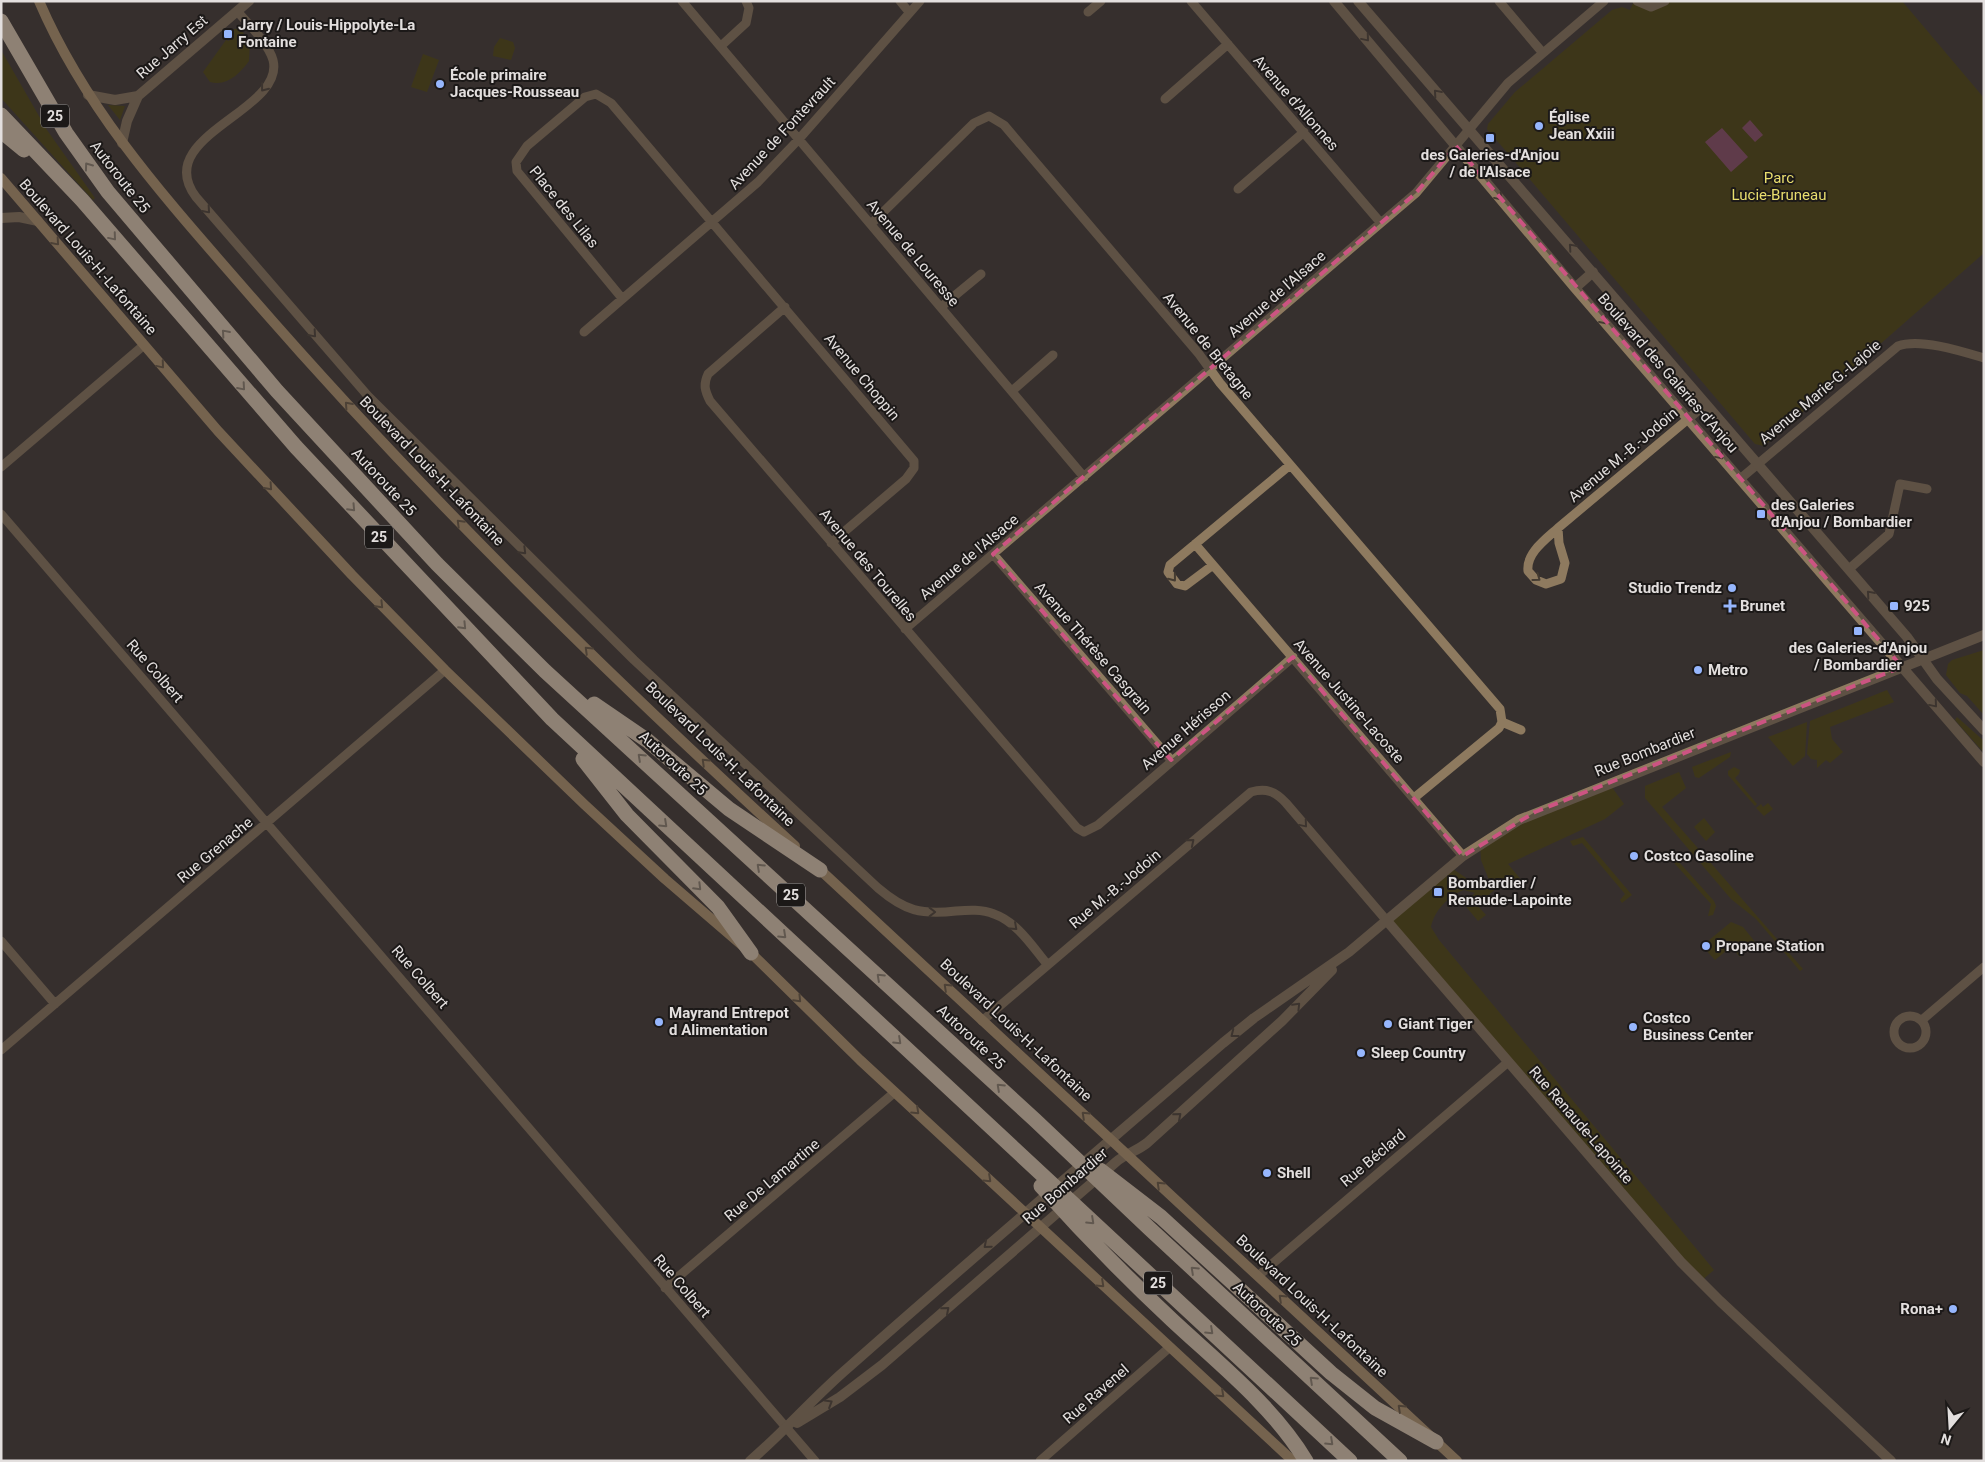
<svg xmlns="http://www.w3.org/2000/svg" width="1985" height="1462" font-family="Roboto,sans-serif">
<style>
.green{fill:#463f00}
.water{fill:#914b6e}
.lines{fill:none;stroke-linecap:round;stroke-linejoin:round}
.minor{stroke:#8e7a5f;stroke-width:9}
.tertiary{stroke:#8e7a5f;stroke-width:10}
.secondary{stroke:#c2a276;stroke-width:10}
.motorway{stroke:#f8e4c9;stroke-width:15}
.oneway{stroke:#443b31}
.oneway2{stroke:#958979}
.oneway3{stroke:#675742}
.marked{fill:none;stroke:#cc5482;stroke-width:4;stroke-dasharray:10 6;stroke-linejoin:round}
.poi-dot{fill:#96b6fd;stroke:#1c1918;stroke-width:2}
.labels{text-anchor:middle;dominant-baseline:central;stroke-width:4;stroke-linejoin:round;paint-order:stroke}
.shield{fill:#1c1918;stroke:#a7a4a3;stroke-width:1}
.shield-label{font-size:14px;font-weight:bold;fill:#e3dfde}
.poi-label{font-size:15px;font-weight:bold;fill:#e3dfde;stroke:#1c1918;text-anchor:start}
.street-label{font-size:15px;fill:#e3dfde;stroke:#1c1918}
.park-label{font-size:15px;fill:#e8dd6e;stroke:#1c1918}
</style>
<rect width="100%" height="100%" fill="#36302e"/>
<path class="green" d="M1634,1H1902L1984,98V253L1764,446L1755,444L1487,129L1488,124L1515,92L1612,10L1622,7L1630,10Z
M234,29H240L250,41L249,61C240,73 227,87 210,82L203,72L226,40L229,41Z
M500,38L513,42L515,48L511,60L493,56L494,47Z
M1,50L47,130L95,198L93,200L1,98Z
M423,54L439,60L427,92L411,87Z
M108,105L125,106L120,120Z
M1984,650V715L1967,696L1960,693L1946,675L1948,664L1952,660Z
M1887,690L1894,702L1830,727L1832,739L1843,752L1830,763L1826,760L1817,768V760L1811,759L1807,754L1810,721Z
M1957,717L1984,741V753L1955,720Z
M1807,722L1805,756L1793,766L1768,737Z
M1731,752L1730,757L1699,778L1695,777L1692,767Z
M1734,767L1740,770L1739,774L1735,778L1757,804L1755,806L1728,775V771Z
M1679,772L1686,788L1662,807L1803,969L1800,971L1756,919L1731,899L1645,798V786Z
M1609,783L1624,804L1605,819L1508,864L1523,882L1516,888L1507,879L1477,905L1486,915L1478,921L1463,903L1475,893L1464,890C1449,895 1434,911 1431,927L1439,940L1714,1270L1701,1281L1387,921L1450,867L1481,888L1489,880L1481,860L1480,844L1535,812Z
M1768,803L1773,809L1764,816L1756,808L1761,804L1763,807Z
M1704,818L1715,832L1706,841L1694,827Z
M1583,837L1632,895L1622,903L1620,900L1625,894L1582,843L1573,846L1570,841Z
M1670,852L1714,901L1716,906L1713,915L1708,916L1711,904L1667,855Z
M1731,922L1743,927L1756,943L1740,957L1731,947L1715,960L1702,946Z"/>
<path class="water" d="M1750,120L1763,135L1755,142L1742,128Z
M1722,128L1748,157L1731,172L1705,142Z"/>
<g class="lines">
<path class="minor" d="M682,1L1084,477
M900,1L909,12
M1191,1L1380,222
M1499,1L1542,52
M1637,1L1651,7L1665,1
M237,11C249,25 268,43 273,60C286,111 150,136 196,197L368,396L634,660L878,888C905,911 921,915 956,911C968,910 982,909 994,914C1017,922 1032,946 1047,964
M1088,12L1101,1
M721,46L746,23L749,8L746,1
M1165,99L1228,44
M1238,189L1304,132
M871,224L974,123L989,116L1004,125L1199,354L1220,383L1500,709L1502,722L1499,728L1414,798
M621,297L517,171L516,162L527,146L585,97L596,94L611,103L914,461V468L906,479L831,543
M785,307L708,374C703,385 705,391 710,401L1077,828L1084,832L1098,825L1293,657
M941,307L981,274
M584,332L758,182L799,139L920,1
M1012,391L1053,355
M1,467L144,345
M1740,479L1898,346C1920,338 1961,351 1984,358
M1,514C273,830 545,1145 815,1461
M1558,528L1559,543L1565,563L1561,579L1546,584L1536,580L1528,571C1526,553 1546,539 1558,528L1706,404
M1195,544L1463,856
M993,554L1171,760
M1213,565L1185,586L1177,584L1168,572L1170,565L1290,465
M1849,569L1889,534L1900,484L1927,489
M905,629L1416,193L1508,83L1604,1
M1502,722L1521,730
M1,941L55,1004
M1894 1032a16 16 0 1 1 32 0a16 16 0 1 1-32 0Z
M1922,1020L1984,967
M982,1021L1251,792C1266,788 1275,791 1286,803L1387,921
M1,1050L445,670
M1258,1276L1507,1063
M665,1288L895,1092
M1040,1461L1170,1347"/>
<path class="tertiary" d="M1334,1L1575,288L1984,762
M1358,1L1907,637L1937,679L1984,730
M88,95L115,100L138,96
M122,143L127,121L138,96L249,1
M1,218L19,217L38,221
M1575,288L1593,272
M1387,921L1681,1262L1720,1301L1891,1461
M797,1423L840,1397L882,1365L1116,1162C1125,1154 1137,1151 1147,1143L1282,1021L1332,970
M750,1461C785,1431 814,1397 849,1367C972,1258 1098,1151 1223,1043L1254,1018L1349,952L1463,856L1519,820L1984,635"/>
<path class="secondary" d="M39,1C87,113 169,202 248,293C418,489 604,671 795,846
M1,178L218,431L352,575L445,670L585,805L665,879L751,953L860,1060L1293,1461
M816,866L1457,1461"/>
<path class="motorway" d="M1,21L66,133L108,192L277,391L437,564L545,671L1035,1120L1150,1229L1400,1461
M1,115L82,200L296,447L552,719L1350,1461
M1,131L24,150
M594,704L648,741L729,809L820,870
M583,759L627,815L718,907L751,953
M1100,1170L1161,1217L1331,1373L1375,1408L1436,1442
M1041,1186C1083,1233 1126,1277 1172,1320C1218,1363 1273,1406 1306,1461"/>
</g>
<defs><path id="oneway-chevron" d="M-2-3.5L2.5 0L-2 3.5" fill="none" stroke-width="1.6" stroke-linecap="round" stroke-linejoin="round" transform="scale(1.25)"/></defs>
<g class="oneway">
<use href="#oneway-chevron" transform="translate(1366 38) rotate(50)"/>
<use href="#oneway-chevron" transform="translate(264 88) rotate(128)"/>
<use href="#oneway-chevron" transform="translate(1437 93) rotate(-131)"/>
<use href="#oneway-chevron" transform="translate(1499 197) rotate(50)"/>
<use href="#oneway-chevron" transform="translate(207 210) rotate(49)"/>
<use href="#oneway-chevron" transform="translate(1572 247) rotate(-131)"/>
<use href="#oneway-chevron" transform="translate(1604 321) rotate(49)"/>
<use href="#oneway-chevron" transform="translate(313 334) rotate(49)"/>
<use href="#oneway-chevron" transform="translate(1720 456) rotate(50)"/>
<use href="#oneway-chevron" transform="translate(523 551) rotate(45)"/>
<use href="#oneway-chevron" transform="translate(1173 578) rotate(52)"/>
<use href="#oneway-chevron" transform="translate(1537 578) rotate(36)"/>
<use href="#oneway-chevron" transform="translate(1870 594) rotate(-131)"/>
<use href="#oneway-chevron" transform="translate(1934 704) rotate(50)"/>
<use href="#oneway-chevron" transform="translate(1304 824) rotate(50)"/>
<use href="#oneway-chevron" transform="translate(1191 842) rotate(-40)"/>
<use href="#oneway-chevron" transform="translate(932 912)"/>
<use href="#oneway-chevron" transform="translate(1014 927) rotate(42)"/>
<use href="#oneway-chevron" transform="translate(1297 1006) rotate(-46)"/>
<use href="#oneway-chevron" transform="translate(1234 1034) rotate(142)"/>
<use href="#oneway-chevron" transform="translate(1178 1116) rotate(-41)"/>
<use href="#oneway-chevron" transform="translate(987 1245) rotate(139)"/>
<use href="#oneway-chevron" transform="translate(946 1310) rotate(-41)"/>
<use href="#oneway-chevron" transform="translate(829 1403) rotate(-31)"/>
</g>
<g class="oneway2">
<use href="#oneway-chevron" transform="translate(88 166) rotate(-126)"/>
<use href="#oneway-chevron" transform="translate(113 237) rotate(50)"/>
<use href="#oneway-chevron" transform="translate(225 333) rotate(-131)"/>
<use href="#oneway-chevron" transform="translate(242 387) rotate(49)"/>
<use href="#oneway-chevron" transform="translate(352 508) rotate(47)"/>
<use href="#oneway-chevron" transform="translate(463 626) rotate(46)"/>
<use href="#oneway-chevron" transform="translate(641 757) rotate(-137)"/>
<use href="#oneway-chevron" transform="translate(664 824) rotate(43)"/>
<use href="#oneway-chevron" transform="translate(760 867) rotate(-137)"/>
<use href="#oneway-chevron" transform="translate(698 887) rotate(45)"/>
<use href="#oneway-chevron" transform="translate(783 935) rotate(43)"/>
<use href="#oneway-chevron" transform="translate(880 977) rotate(-137)"/>
<use href="#oneway-chevron" transform="translate(898 1041) rotate(43)"/>
<use href="#oneway-chevron" transform="translate(1000 1087) rotate(-137)"/>
<use href="#oneway-chevron" transform="translate(1091 1221) rotate(43)"/>
<use href="#oneway-chevron" transform="translate(1194 1270) rotate(-137)"/>
<use href="#oneway-chevron" transform="translate(1210 1331) rotate(43)"/>
<use href="#oneway-chevron" transform="translate(1313 1380) rotate(-137)"/>
<use href="#oneway-chevron" transform="translate(1330 1442) rotate(43)"/>
</g>
<g class="oneway3">
<use href="#oneway-chevron" transform="translate(56 242) rotate(49)"/>
<use href="#oneway-chevron" transform="translate(161 365) rotate(50)"/>
<use href="#oneway-chevron" transform="translate(348 405) rotate(-132)"/>
<use href="#oneway-chevron" transform="translate(269 487) rotate(48)"/>
<use href="#oneway-chevron" transform="translate(460 523) rotate(-135)"/>
<use href="#oneway-chevron" transform="translate(380 605) rotate(46)"/>
<use href="#oneway-chevron" transform="translate(588 650) rotate(-136)"/>
<use href="#oneway-chevron" transform="translate(705 762) rotate(-136)"/>
<use href="#oneway-chevron" transform="translate(947 987) rotate(-137)"/>
<use href="#oneway-chevron" transform="translate(798 999) rotate(46)"/>
<use href="#oneway-chevron" transform="translate(916 1111) rotate(43)"/>
<use href="#oneway-chevron" transform="translate(1085 1115) rotate(-137)"/>
<use href="#oneway-chevron" transform="translate(988 1179) rotate(43)"/>
<use href="#oneway-chevron" transform="translate(1160 1185) rotate(-136)"/>
<use href="#oneway-chevron" transform="translate(1101 1284) rotate(43)"/>
<use href="#oneway-chevron" transform="translate(1282 1298) rotate(-137)"/>
<use href="#oneway-chevron" transform="translate(1221 1394) rotate(43)"/>
<use href="#oneway-chevron" transform="translate(1401 1408) rotate(-137)"/>
</g>
<path d="M0 0H1985V1462H0ZM1456,146L1902,667L1535,812L1463,856L1293,657L1171,760L993,554L1416,193Z" fill="#36302e" fill-opacity=".55" fill-rule="evenodd"/>
<path class="marked" d="M1456,146L1902,667L1535,812L1463,856L1293,657L1171,760L993,554L1416,193Z"/>
<g class="poi-dot">
<rect x="223" y="29" width="10" height="10" rx="2.5"/>
<circle cx="440" cy="84" r="5"/>
<circle cx="1539" cy="126" r="5"/>
<rect x="1485" y="133" width="10" height="10" rx="2.5"/>
<rect x="1756" y="509" width="10" height="10" rx="2.5"/>
<circle cx="1732" cy="588" r="5"/>
<path d="M1727.5 598.5h5v5h5v5h-5v5h-5v-5h-5v-5h5z"/>
<rect x="1889" y="601" width="10" height="10" rx="2.5"/>
<rect x="1853" y="626" width="10" height="10" rx="2.5"/>
<circle cx="1698" cy="670" r="5"/>
<circle cx="1634" cy="856" r="5"/>
<rect x="1433" y="887" width="10" height="10" rx="2.5"/>
<circle cx="1706" cy="946" r="5"/>
<circle cx="659" cy="1022" r="5"/>
<circle cx="1388" cy="1024" r="5"/>
<circle cx="1633" cy="1027" r="5"/>
<circle cx="1361" cy="1053" r="5"/>
<circle cx="1267" cy="1173" r="5"/>
<circle cx="1953" cy="1309" r="5"/>
</g>
<g class="labels">
<g class="shield">
<rect x="41" y="104.5" width="28" height="23" rx="4"/>
<rect x="365" y="525.5" width="28" height="23" rx="4"/>
<rect x="777" y="883.5" width="28" height="23" rx="4"/>
<rect x="1144" y="1271.5" width="28" height="23" rx="4"/>
</g>
<g class="shield-label">
<text x="55" y="116">25</text>
<text x="379" y="537">25</text>
<text x="791" y="895">25</text>
<text x="1158" y="1283">25</text>
</g>
<g class="poi-label">
<text x="238" y="25">Jarry / Louis-Hippolyte-La<tspan x="238" dy="17">Fontaine</tspan></text>
<text x="450" y="75">École primaire<tspan x="450" dy="17">Jacques-Rousseau</tspan></text>
<text x="1549" y="117">Église<tspan x="1549" dy="17">Jean Xxiii</tspan></text>
<text x="1490" y="155" text-anchor="middle">des Galeries-d'Anjou<tspan x="1490" dy="17">/ de l'Alsace</tspan></text>
<text x="1771" y="505">des Galeries<tspan x="1771" dy="17">d'Anjou / Bombardier</tspan></text>
<text x="1722" y="588" text-anchor="end">Studio Trendz</text>
<text x="1740" y="606">Brunet</text>
<text x="1904" y="606">925</text>
<text x="1858" y="648" text-anchor="middle">des Galeries-d'Anjou<tspan x="1858" dy="17">/ Bombardier</tspan></text>
<text x="1708" y="670">Metro</text>
<text x="1644" y="856">Costco Gasoline</text>
<text x="1448" y="883">Bombardier /<tspan x="1448" dy="17">Renaude-Lapointe</tspan></text>
<text x="1716" y="946">Propane Station</text>
<text x="669" y="1013">Mayrand Entrepot<tspan x="669" dy="17">d Alimentation</tspan></text>
<text x="1643" y="1018">Costco<tspan x="1643" dy="17">Business Center</tspan></text>
<text x="1398" y="1024">Giant Tiger</text>
<text x="1371" y="1053">Sleep Country</text>
<text x="1277" y="1173">Shell</text>
<text x="1943" y="1309" text-anchor="end">Rona+</text>
</g>
<g class="street-label">
<text transform="translate(172 47) rotate(-41)">Rue Jarry Est</text>
<text transform="translate(1296 103) rotate(49)">Avenue d'Allonnes</text>
<text transform="translate(782 133) rotate(-47)">Avenue de Fontevrault</text>
<text transform="translate(120 177) rotate(52)">Autoroute 25</text>
<text transform="translate(564 207) rotate(51)">Place des Lilas</text>
<text transform="translate(913 253) rotate(50)">Avenue de Louresse</text>
<text transform="translate(88 257) rotate(49)">Boulevard Louis-H.-Lafontaine</text>
<text transform="translate(1277 294) rotate(-41)">Avenue de l'Alsace</text>
<text transform="translate(1208 346) rotate(51)">Avenue de Bretagne</text>
<text transform="translate(1668 373) rotate(49)">Boulevard des Galeries-d'Anjou</text>
<text transform="translate(862 377) rotate(50)">Avenue Choppin</text>
<text transform="translate(1820 392) rotate(-40)">Avenue Marie-G.-Lajoie</text>
<text transform="translate(1623 455) rotate(-40)">Avenue M.-B.-Jodoin</text>
<text transform="translate(432 471) rotate(46)">Boulevard Louis-H.-Lafontaine</text>
<text transform="translate(384 482) rotate(47)">Autoroute 25</text>
<text transform="translate(969 557) rotate(-40)">Avenue de l'Alsace</text>
<text transform="translate(868 565) rotate(50)">Avenue des Tourelles</text>
<text transform="translate(1093 648) rotate(49)">Avenue Thérèse Casgrain</text>
<text transform="translate(155 671) rotate(49)">Rue Colbert</text>
<text transform="translate(1349 701) rotate(49)">Avenue Justine-Lacoste</text>
<text transform="translate(1186 730) rotate(-41)">Avenue Hérisson</text>
<text transform="translate(1645 752) rotate(-22)">Rue Bombardier</text>
<text transform="translate(720 754) rotate(44)">Boulevard Louis-H.-Lafontaine</text>
<text transform="translate(673 763) rotate(43)">Autoroute 25</text>
<text transform="translate(215 850) rotate(-40)">Rue Grenache</text>
<text transform="translate(1115 889) rotate(-40)">Rue M.-B.-Jodoin</text>
<text transform="translate(420 977) rotate(49)">Rue Colbert</text>
<text transform="translate(1016 1030) rotate(43)">Boulevard Louis-H.-Lafontaine</text>
<text transform="translate(971 1037) rotate(43)">Autoroute 25</text>
<text transform="translate(1581 1125) rotate(49)">Rue Renaude-Lapointe</text>
<text transform="translate(1373 1158) rotate(-40)">Rue Béclard</text>
<text transform="translate(772 1180) rotate(-40)">Rue De Lamartine</text>
<text transform="translate(1065 1186) rotate(-41)">Rue Bombardier</text>
<text transform="translate(682 1286) rotate(49)">Rue Colbert</text>
<text transform="translate(1312 1306) rotate(43)">Boulevard Louis-H.-Lafontaine</text>
<text transform="translate(1267 1314) rotate(43)">Autoroute 25</text>
<text transform="translate(1096 1394) rotate(-41)">Rue Ravenel</text>
</g>
<g class="park-label">
<text x="1779" y="178">Parc<tspan x="1779" dy="17">Lucie-Bruneau</tspan></text>
</g>
</g>
<rect width="1985" height="1462" fill="none" stroke="#e3dfde" stroke-width="5"/>
<g transform="translate(1950 1427) rotate(198)" stroke="#1c1918" stroke-width="4" paint-order="stroke">
<path d="M0-4L9 19L0 12L-9 19Z" fill="#e3dfde"/>
<text y="-8" font-size="14" font-weight="bold" text-anchor="middle" fill="#e3dfde">N</text>
</g>
</svg>
